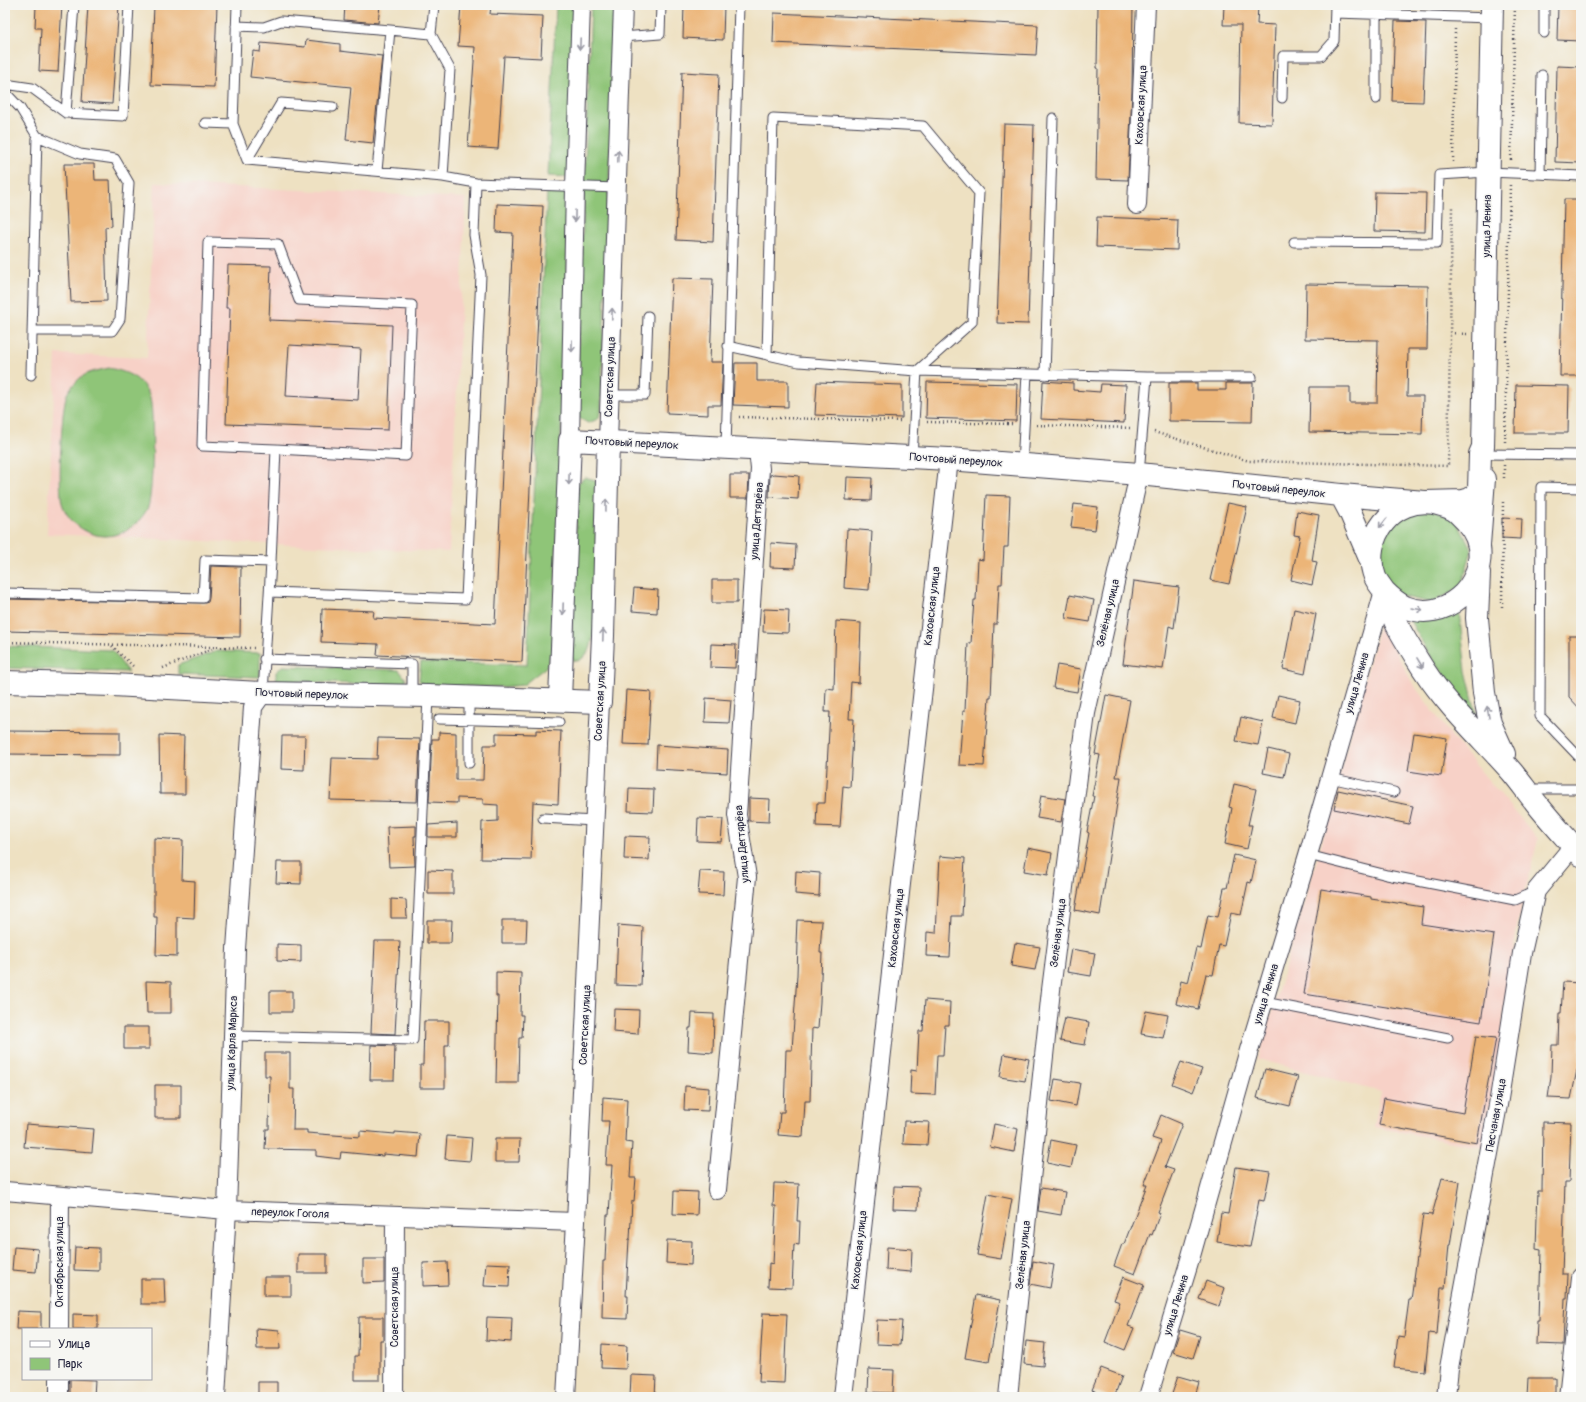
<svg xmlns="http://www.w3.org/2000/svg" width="1586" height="1402" font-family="Pangolin,sans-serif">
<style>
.built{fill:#f7d1c7}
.green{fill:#8fc578;stroke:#58745a}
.building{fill:#ecb578;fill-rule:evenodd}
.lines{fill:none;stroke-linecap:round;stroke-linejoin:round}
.lane-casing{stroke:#413f4f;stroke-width:11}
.street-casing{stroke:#413f4f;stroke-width:20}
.secondary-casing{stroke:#413f4f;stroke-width:24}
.path{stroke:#413f4f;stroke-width:2.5;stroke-dasharray:1 3;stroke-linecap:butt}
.lane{stroke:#fff;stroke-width:9}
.street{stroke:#fff;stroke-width:18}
.secondary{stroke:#fff;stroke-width:22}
.oneway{stroke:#9c9ca7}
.labels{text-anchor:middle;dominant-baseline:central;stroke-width:3;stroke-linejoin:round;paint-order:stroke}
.street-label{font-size:11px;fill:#22223b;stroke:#f6f6f2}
</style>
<rect width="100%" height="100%" fill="#f6f6f2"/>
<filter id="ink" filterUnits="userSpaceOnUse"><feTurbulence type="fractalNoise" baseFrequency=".025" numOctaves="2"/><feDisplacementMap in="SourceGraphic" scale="8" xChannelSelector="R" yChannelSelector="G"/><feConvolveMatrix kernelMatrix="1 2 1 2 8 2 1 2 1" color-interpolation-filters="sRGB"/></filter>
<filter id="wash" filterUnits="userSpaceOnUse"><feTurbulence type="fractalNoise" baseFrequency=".012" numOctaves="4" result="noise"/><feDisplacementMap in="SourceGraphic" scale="16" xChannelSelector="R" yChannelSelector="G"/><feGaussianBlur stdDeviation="0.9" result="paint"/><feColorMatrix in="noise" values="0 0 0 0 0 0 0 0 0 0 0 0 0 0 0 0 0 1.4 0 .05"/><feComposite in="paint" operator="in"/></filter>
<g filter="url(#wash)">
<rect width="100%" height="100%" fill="#eee1c2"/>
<path class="built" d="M155,183L466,198L449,552L47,534L56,354L147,358Z
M1380,622L1413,684L1453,738L1538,839L1518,921L1484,1148L1374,1127L1381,1092L1258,1059L1320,849Z"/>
<path class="green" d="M556,5H577L571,177L548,176Z
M591,5H615L601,412L598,419L588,423L579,418L576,409Z
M547,191L570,192L553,649L546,667L523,685L502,687L423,685L419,680L421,662L527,665Z
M109,368C127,372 141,377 149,395C155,408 153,494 148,507C141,523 123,536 105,536C86,536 67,521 62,503C58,488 61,407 67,394C69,390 73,385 76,382C84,372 97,371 109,368Z
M585,477L592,479L597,483V621L590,649L584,657L578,661L573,660L571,656L578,483Z
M1432,509L1456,520L1472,550L1461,587L1432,603L1396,595L1379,572L1383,531L1394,519Z
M1460,603L1459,612L1466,671L1477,716L1432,659L1405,612Z
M5,646L112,650L128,672L5,668Z
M217,651L260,653V677L178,674V665Z
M283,666L399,670L406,679L404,686L281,681L276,679V672Z"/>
<g id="blocks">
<path class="building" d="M36,5H62L58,72L39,71L41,28H35Z
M88,5H119L112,104L82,102Z
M154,5H217L214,87L151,85Z
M345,5H380L378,23L344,20Z
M461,5H491L490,14L543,16L541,58L504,56L498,149L468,147L475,47L458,46Z
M684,5H724L723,40L683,38Z
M1098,5H1133L1132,91L1128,180L1096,179L1098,68H1097Z
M1224,5H1258L1257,24L1275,25L1272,124L1239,123L1241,25H1223Z
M1558,5H1581V41L1557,40Z
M774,13L1038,25L1036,55L773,43Z
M1395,21L1426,22L1423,102L1392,101Z
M306,40L340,44V51L382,56L373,143L346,140L351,87L250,77L253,51L260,52L261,43L305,47Z
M1557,66L1581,67V163L1555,162Z
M682,72L719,74L713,242L676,240Z
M1004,124L1034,125L1028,324L997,323Z
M64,164H94L95,180H110L112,226L105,227L107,301L71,302Z
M1375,192L1426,193L1425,232L1374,231Z
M1564,199H1581V376H1560Z
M497,204L543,206L522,662L377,655L378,644L321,642L322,609L374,611L373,618L495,624L513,233L496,232Z
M1097,217L1178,220L1177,250L1096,247Z
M228,265L271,266L269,320L392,325L388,430L226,424L230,308H226ZM289,345L361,349L358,400L286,396Z
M672,278L713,279L710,362H723L721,405H708V415L667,413Z
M1306,284L1428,286L1427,349H1408L1407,396H1423L1422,434L1309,432L1310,387H1350V403H1377L1378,340L1305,339Z
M735,363H757V381H788V407L733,405Z
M1043,381L1073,383V390L1100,392L1101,384L1126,385L1124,423L1041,419Z
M817,382L902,385V418L815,415Z
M927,382L1017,384L1016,421L926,418Z
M1169,383H1197V390H1226V383H1253L1252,422L1169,421Z
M1516,385L1569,386L1568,433H1515Z
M774,474L799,476L798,499L769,497L770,475Z
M730,475H749L748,498H730Z
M847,477L872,478L871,501L846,500Z
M986,495L1010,496L1008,547H1004L1002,584H999L997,624H994L991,698H989L984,766L959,765L963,711H965L968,643H971L974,600H976L978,559L983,560Z
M1228,503L1247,507L1229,584L1210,580Z
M1074,504L1098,507L1095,530L1071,527Z
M1297,511L1319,515L1312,561L1317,562L1312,585L1291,580L1300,536L1294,535Z
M1502,518L1522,519L1521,539L1502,538Z
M847,529L872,531L869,590L844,588Z
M771,543L796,545L795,568L770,567Z
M211,566L241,567L240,637L5,631V599L205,603L208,602L209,598Z
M712,580H737V603H712Z
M1134,581L1179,587L1174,628L1169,626L1163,669L1123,664Z
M634,588L658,590L657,613L632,611Z
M1070,595L1094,600L1090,622L1066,618Z
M764,609L789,610L788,633L763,632Z
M1294,609L1316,614L1305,674L1283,669Z
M836,621L861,623L859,683L851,682L849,719H854L850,787L843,786L840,827L816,826L817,803H825L830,712H825L826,688L834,689Z
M1569,636H1581V710L1569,697Z
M711,644L736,645L735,668L710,667Z
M1057,665L1081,669L1077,692L1053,688Z
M626,690L651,692L648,745L623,744Z
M1106,695L1130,700L1116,777H1121L1100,915L1075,910L1089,833L1087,832L1094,796H1092L1100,755L1095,754Z
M1278,695L1300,700L1295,723L1273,718Z
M706,698L731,700L729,723L705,722Z
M1241,717L1263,722L1258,745L1236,741Z
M536,730L561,731L558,804L533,802L531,860L481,859L482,822L498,821V805L483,804V799L457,798V803L429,802L432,739H439V732L456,733V780H483L484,745H496V733L536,734Z
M5,731L120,732V755L5,754Z
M1414,733L1447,738L1441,776L1408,771Z
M159,735L184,736L183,775L185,776V794H160Z
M282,736H305L304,770L281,769Z
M378,738L420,739L417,802L330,800L332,758L377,759Z
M657,745L728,750L727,773L656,769Z
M1268,749L1289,754L1284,777L1263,773Z
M1234,784L1256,789L1248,825H1252L1247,849L1225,844L1232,808L1229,807Z
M629,788L654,789L653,812L628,811Z
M1338,790L1413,806L1409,824L1334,809Z
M1041,795L1065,799L1061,822L1037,818Z
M749,798L770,799L769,822L749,821Z
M698,818L723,819L721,842L697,841Z
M457,823V837H428V825Z
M416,826V836H414L415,866L389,867L387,827Z
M625,836L650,837L649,860L624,859Z
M154,838L183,840L182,880L195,881L194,918L177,917V956L156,955L157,917H154Z
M1028,848L1052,853L1048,875L1024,871Z
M1234,855L1256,860L1251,883L1248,882L1241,915L1231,913L1224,946L1219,945L1213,975L1206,974L1198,1009L1176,1004L1181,981L1188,983L1196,948L1201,949L1208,915L1218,917L1224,888H1227Z
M940,856L965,858L962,916H952L950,957L926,956L927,932L936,933Z
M277,862H301V884L276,883Z
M428,870L453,871V894H428Z
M700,871L724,872L723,895L698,894Z
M796,871L820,873L819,896L795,894Z
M1321,889L1371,897V899L1423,907L1421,924L1494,935L1481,1022L1304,994Z
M391,899L406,900L407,918H391Z
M427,920H452L451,943H427Z
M502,920H527L526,943H502Z
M797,920L822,921L820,953H822L820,1002L818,1029L812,1028L810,1101H805L803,1137L778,1135L780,1112H784L786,1050H792L797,975L798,943H796Z
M618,925L643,927L641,986L616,985Z
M375,941H400L395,1034L371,1033Z
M1015,943L1040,947L1035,970L1011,966Z
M277,944L301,945V962L277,961Z
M1071,949L1095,953L1091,976L1067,972Z
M496,972L521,973L520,1015H523L522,1038H519L518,1083H496L498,996H496Z
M146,981L171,982V1013H147Z
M1563,982L1581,983V1038H1580L1579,1070H1577L1571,1099L1548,1098L1551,1076L1552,1045H1558L1559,1013H1561Z
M270,991H292V1012H270Z
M925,1000L950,1002L949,1025H945L943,1055H937L935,1095L910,1094L911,1070L917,1071L919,1031H923Z
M614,1009L639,1010L638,1034L613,1032Z
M1146,1011L1168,1015L1163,1038L1141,1034Z
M692,1013L714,1014L713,1053L688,1051L689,1028H691Z
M1065,1018L1089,1022L1085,1045L1060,1041Z
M424,1021H449V1045H445V1088H420V1065H423Z
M124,1027H149V1049H124Z
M1476,1036L1496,1038L1477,1143L1379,1125L1384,1098L1463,1113Z
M371,1045L395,1046L394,1080H370Z
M265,1053H290V1089H294L293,1130H307V1133L360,1137V1131L395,1134V1132L420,1134L418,1157L383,1154V1156L341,1152L340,1159L316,1156V1150L265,1149L266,1129H269L270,1076H265Z
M1004,1054L1029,1059L1025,1081L1000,1077Z
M1181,1062L1202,1069L1193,1092L1172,1084Z
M1265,1069L1298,1077L1290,1106L1257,1098Z
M1055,1079L1080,1083L1076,1106L1051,1101Z
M155,1085H181V1118H155Z
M685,1086L709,1088L708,1111L684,1110Z
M603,1097L627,1099L625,1142L632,1143L630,1178H636L634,1201H632L630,1239H629L626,1296H628L627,1319L602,1318L603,1261H605L607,1215H609L612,1165H606L609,1121H602Z
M1161,1115L1182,1124L1165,1167L1174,1170L1158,1212L1160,1213L1152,1235L1150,1234L1135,1274L1114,1266L1122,1244H1124L1147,1185H1144L1161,1141L1152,1138Z
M904,1121L929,1122L927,1145L903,1144Z
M1543,1122L1571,1123L1569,1182H1565L1562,1274H1568L1567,1298H1565L1563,1345L1536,1344L1537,1320H1539L1541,1250L1536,1249L1537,1216L1538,1191H1542Z
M26,1124L94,1129L92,1152L24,1147Z
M994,1124L1018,1129L1014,1152L990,1147Z
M447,1136L472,1138L470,1161L445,1159Z
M495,1139H520L519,1162H495Z
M1051,1140L1076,1145L1071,1168L1047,1163Z
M1236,1167L1270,1172L1264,1201L1259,1200L1250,1247L1217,1242L1221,1213L1228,1214Z
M1442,1178L1460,1182L1450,1245H1449L1445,1288H1441L1437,1334L1429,1333L1425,1371L1394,1368L1398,1336L1404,1337L1409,1300H1411L1423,1214L1432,1215Z
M774,1183L799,1184L797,1221H800L799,1245L794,1244L792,1288L768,1287L769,1263L773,1264L776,1206H773Z
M894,1186L919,1187L918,1210L893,1209Z
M1041,1188L1065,1192L1061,1215L1038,1211Z
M674,1191L698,1192L697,1215L673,1214Z
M988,1194L1012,1199L1001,1259L977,1255Z
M667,1240L692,1241L691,1265L666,1263Z
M14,1247L38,1249L36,1272L12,1270Z
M75,1247L99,1248V1271L74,1270Z
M887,1247L912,1249L911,1272L886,1270Z
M298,1254H327V1273H298Z
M363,1259H384V1282L363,1283Z
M1033,1261L1054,1265L1050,1288L1030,1284Z
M447,1262L448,1285L423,1286V1263Z
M486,1263L510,1264L509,1287L484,1286Z
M264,1277H291V1296H264Z
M1123,1277L1144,1285L1128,1326L1134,1328L1125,1350L1105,1342L1120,1302L1114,1300Z
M141,1279H164L165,1304H141Z
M1206,1281L1225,1288L1219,1306L1199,1299Z
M976,1295L1000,1300L989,1362L965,1358Z
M17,1311L41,1312V1329H16Z
M763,1313L787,1314L784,1383L759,1382Z
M73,1314L98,1315V1329H73Z
M359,1317H383V1340H380V1380H355V1356H358Z
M487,1317L512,1318L511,1342L486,1340Z
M877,1320L902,1321L900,1345L876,1344Z
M256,1328L279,1330L280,1349H257Z
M1180,1330L1200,1336L1193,1358L1173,1352Z
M1026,1341L1045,1343L1043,1366L1024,1364Z
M602,1344L627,1346L626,1369L601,1368Z
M1101,1368L1122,1376L1114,1397H1110L1092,1390Z
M869,1369L894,1370L893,1393L868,1392Z
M631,1375L656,1376L655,1397H630Z
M1178,1376L1199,1382L1195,1397H1171Z
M1528,1378H1555V1397H1527Z
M70,1379L95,1380L94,1397H70Z
M258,1382H277V1397H258Z"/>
</g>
</g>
<g filter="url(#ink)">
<use href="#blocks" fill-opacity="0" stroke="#413f4f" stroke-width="1"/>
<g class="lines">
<g class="lane-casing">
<path id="lane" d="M74,5L66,113L123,116L129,5
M237,5L233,124L247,160L443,177L476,183L617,188
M434,5L431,34L450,69L443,177
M1335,13L1491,18
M236,26L264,27L281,21L390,30
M1544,33V5
M622,37L660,34L661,5
M5,84L32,88L66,113
M5,92L20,108L37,136L80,154L115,159L129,183L120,319L112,331H32
M1282,98L1283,56H1321L1334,41L1335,5
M1376,99V5
M205,123L233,124
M247,160L281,103L333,107
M377,171L390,30L431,34
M1540,174L1542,75
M1294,242L1437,243L1439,175L1488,172L1581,176
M728,346L799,362L917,371L1147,377L1139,474
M767,355L773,118L923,126L979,193L972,322L917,371L912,457
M31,375L37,136
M1045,375L1053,118
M1147,377H1252
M609,395H645L648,316
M726,448L739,5
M1485,454L1581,455
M1022,465L1027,374
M1581,488L1541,487L1540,716L1581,759
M271,562L276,449L406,456L412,305L299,300L278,244L208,242L202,446L276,449
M270,592L466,599L481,275L474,235L476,183
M5,593L203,598L205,560L271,562L263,693
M264,659L412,664V697
M439,719L559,722
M469,763V697
M1330,778L1394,792
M1529,789H1581
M543,818L594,821
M1308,855L1387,875L1515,900L1536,891
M1264,1002L1448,1038
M233,1036L413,1040L428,696"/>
</g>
<g class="street-casing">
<path id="street" d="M1137,205L1146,5
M570,440L575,187L581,5
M608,442L623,5
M717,1190L747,877L737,815L760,469L758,450
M5,1191L227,1210L576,1222
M59,1329L60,1196
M59,1397V1379
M216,1397L227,1210L236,949L253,707L263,693
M394,1397L395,1217
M566,1397L576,1222L600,702
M843,1397L949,459
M1008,1397L1051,990L1086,713L1139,474
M1148,1397L1189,1263L1249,1050L1308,855L1384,591
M1446,1397L1449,1368L1498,1105L1522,953L1536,891L1573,846
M1568,1397L1581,1277"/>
</g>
<g class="secondary-casing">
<path id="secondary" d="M1341,495L1351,514L1371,561
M1479,545L1484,479
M1479,573L1477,618L1484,693L1490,723L1504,754
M1384,591C1390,597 1397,603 1405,607C1444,623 1485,587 1479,547C1477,534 1468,522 1458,513C1452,507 1442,505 1434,503C1393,496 1360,538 1375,577C1377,582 1381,586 1384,591C1389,602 1391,613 1396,623C1404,639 1414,654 1424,670C1448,707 1482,738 1512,772C1522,784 1531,797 1541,809C1554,825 1568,840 1581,855
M5,682L113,685L263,693L428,696L600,702L603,636L608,442
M560,700L570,440L949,459L1139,474L1341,495L1425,502L1463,501L1470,499L1477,494L1479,490L1480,454L1483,447L1492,5"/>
</g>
<path class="path" d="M1511,160L1515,5
M1453,162L1455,29
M1450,333L1468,334
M739,417L902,421
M927,422L1012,424
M1037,425L1132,428
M1154,432L1249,461L1448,466L1452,207
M1505,442L1510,185
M1504,478V465
M1502,607L1503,501
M5,642L254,648
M112,646L134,667
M163,668L212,649"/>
<use href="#lane" class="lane"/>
<use href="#street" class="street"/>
<use href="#secondary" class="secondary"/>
</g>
<defs><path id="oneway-shaft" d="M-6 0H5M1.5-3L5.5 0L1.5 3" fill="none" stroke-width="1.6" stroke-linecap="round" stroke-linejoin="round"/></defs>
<g class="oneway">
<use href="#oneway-shaft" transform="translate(580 44) rotate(92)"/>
<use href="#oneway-shaft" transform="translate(618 156) rotate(-88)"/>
<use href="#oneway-shaft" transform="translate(575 216) rotate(91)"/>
<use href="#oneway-shaft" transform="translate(612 314) rotate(-88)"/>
<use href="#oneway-shaft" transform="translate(572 346) rotate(91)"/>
<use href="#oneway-shaft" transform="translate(569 479) rotate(92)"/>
<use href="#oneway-shaft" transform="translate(606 505) rotate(-89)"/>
<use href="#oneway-shaft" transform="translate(1383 523) rotate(129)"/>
<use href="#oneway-shaft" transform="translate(563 609) rotate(92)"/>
<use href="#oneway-shaft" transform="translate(1417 609) rotate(9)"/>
<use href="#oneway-shaft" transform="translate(603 635) rotate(-88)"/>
<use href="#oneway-shaft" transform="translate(1420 663) rotate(59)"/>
<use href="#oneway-shaft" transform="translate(1488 712) rotate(-100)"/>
</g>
</g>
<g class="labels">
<g class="street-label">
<text transform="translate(1141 105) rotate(-87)">Каховская улица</text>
<text transform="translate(1487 226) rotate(-89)">улица Ленина</text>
<text transform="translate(610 377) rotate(-88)">Советская улица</text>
<text transform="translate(632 443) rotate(3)">Почтовый переулок</text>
<text transform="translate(956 460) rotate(4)">Почтовый переулок</text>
<text transform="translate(1279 489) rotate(6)">Почтовый переулок</text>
<text transform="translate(757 521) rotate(-86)">улица Дегтярёва</text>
<text transform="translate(932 606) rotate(-84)">Каховская улица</text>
<text transform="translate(1108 613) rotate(-77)">Зелёная улица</text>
<text transform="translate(1357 683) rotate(-74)">улица Ленина</text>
<text transform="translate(302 694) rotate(2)">Почтовый переулок</text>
<text transform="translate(600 701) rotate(-87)">Советская улица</text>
<text transform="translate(742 844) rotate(-95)">улица Дегтярёва</text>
<text transform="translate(896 928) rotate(-84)">Каховская улица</text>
<text transform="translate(1058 933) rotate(-83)">Зелёная улица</text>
<text transform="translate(1266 994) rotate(-73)">улица Ленина</text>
<text transform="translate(585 1025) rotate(-87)">Советская улица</text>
<text transform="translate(232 1043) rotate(-88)">улица Карла Маркса</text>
<text transform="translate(1496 1115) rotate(-80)">Песчаная улица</text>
<text transform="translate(290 1213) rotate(2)">переулок Гоголя</text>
<text transform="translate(859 1250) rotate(-84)">Каховская улица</text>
<text transform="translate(1023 1255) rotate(-84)">Зелёная улица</text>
<text transform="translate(59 1262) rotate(-90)">Октябрьская улица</text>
<text transform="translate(1176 1305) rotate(-73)">улица Ленина</text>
<text transform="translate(394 1307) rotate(-90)">Советская улица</text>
</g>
</g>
<rect width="1586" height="1402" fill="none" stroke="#f6f6f2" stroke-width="20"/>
<rect x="22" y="1328" width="130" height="52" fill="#f6f6f2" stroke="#a1a1a9"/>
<rect x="30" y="1341" width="20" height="6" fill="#ffffff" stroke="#a1a1a9"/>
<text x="58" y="1348" font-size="12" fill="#22223b">Улица</text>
<rect x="30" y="1358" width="20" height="12" fill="#8fc578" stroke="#a1a1a9"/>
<text x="58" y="1368" font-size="12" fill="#22223b">Парк</text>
</svg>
